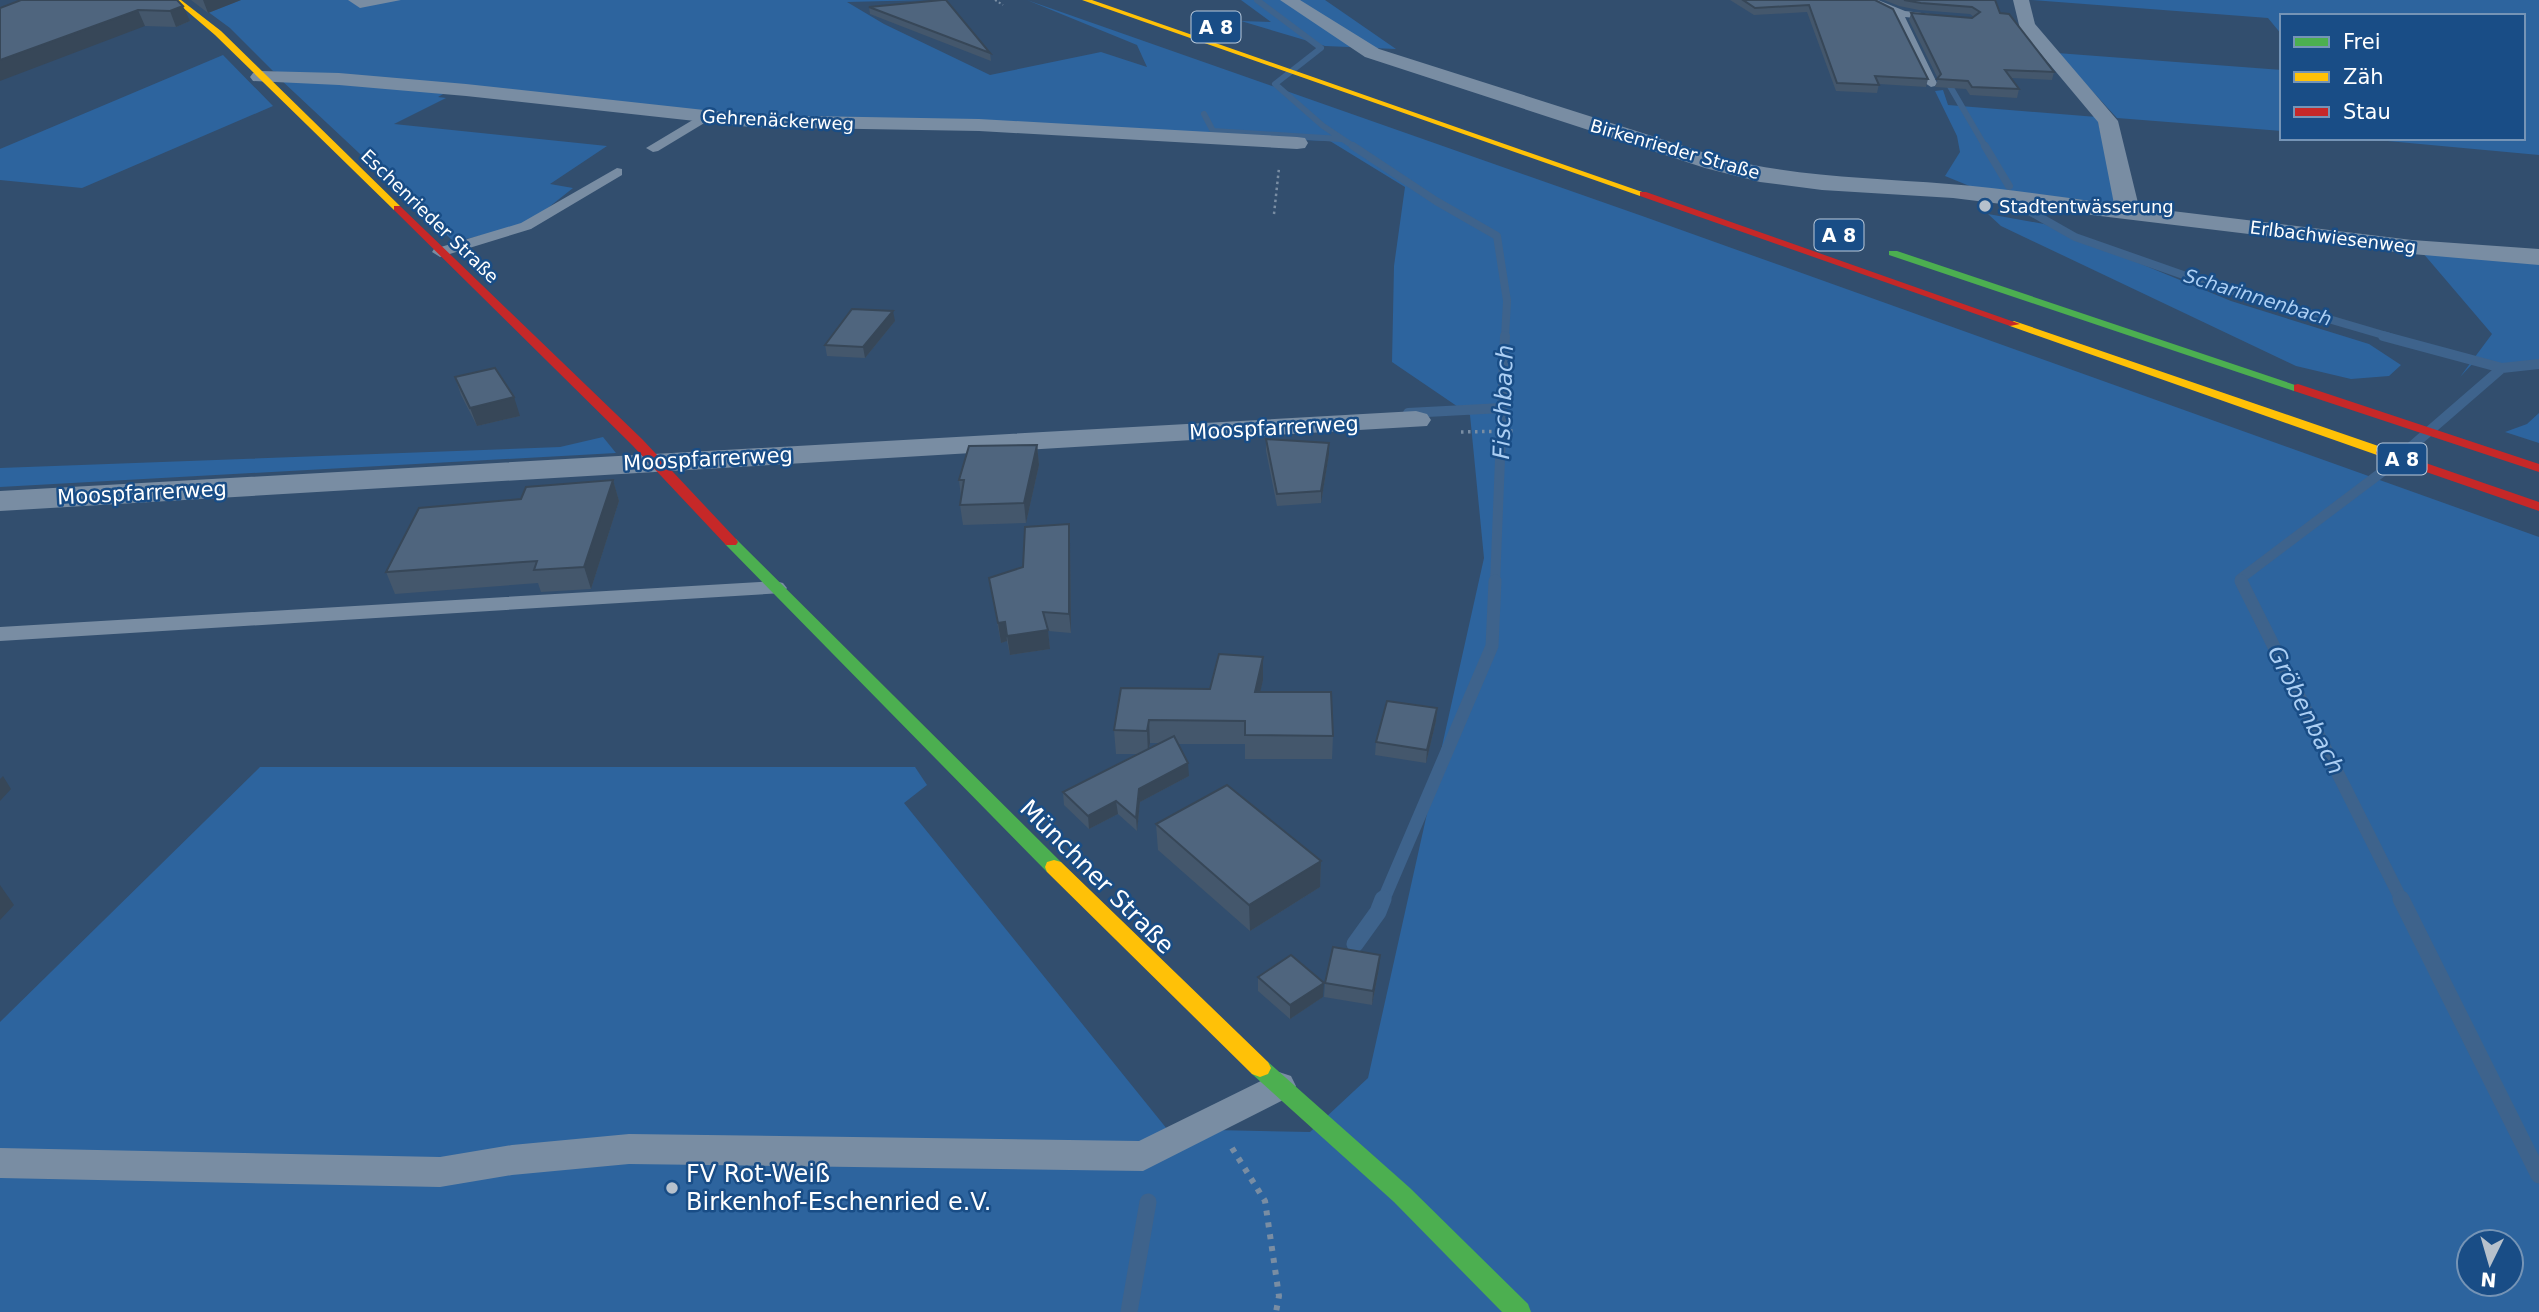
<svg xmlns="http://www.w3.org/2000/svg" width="2539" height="1312" font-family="'DejaVu Sans',sans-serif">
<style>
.green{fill:#2d649e;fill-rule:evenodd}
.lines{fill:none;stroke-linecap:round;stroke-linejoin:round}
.stream-far4{stroke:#3e638c;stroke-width:6}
.stream-far3{stroke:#3e638c;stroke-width:8}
.stream-far2{stroke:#3e638c;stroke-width:10}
.stream-far1{stroke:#3e638c;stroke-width:13}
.stream{stroke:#3e638c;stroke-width:17}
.path-far3{stroke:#798da3;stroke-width:2;stroke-dasharray:2 2.5;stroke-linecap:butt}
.path-far2{stroke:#798da3;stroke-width:2.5;stroke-dasharray:2.5 3.5;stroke-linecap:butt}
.path-far1{stroke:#798da3;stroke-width:3.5;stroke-dasharray:2.5 4.5;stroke-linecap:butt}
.path{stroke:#798da3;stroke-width:6;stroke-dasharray:5 7;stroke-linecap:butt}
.lane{fill:#798da3;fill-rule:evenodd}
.street{fill:#798da3;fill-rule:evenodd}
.fast{fill:#4caf50;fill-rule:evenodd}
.slow{fill:#ffc107;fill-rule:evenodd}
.jam{fill:#c62828;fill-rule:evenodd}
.wall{fill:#44576c;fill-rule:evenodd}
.shaded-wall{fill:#374758}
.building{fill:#4f657e;stroke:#374758;stroke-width:2}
.poi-dot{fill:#b7c1cc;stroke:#194d86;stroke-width:2.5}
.labels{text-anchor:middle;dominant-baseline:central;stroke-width:5;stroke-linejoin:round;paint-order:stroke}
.far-street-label{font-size:18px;fill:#fff;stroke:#194d86}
.far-poi-label{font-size:18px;fill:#fff;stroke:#194d86;text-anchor:start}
.shield{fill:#194d86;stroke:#bacadb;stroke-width:2}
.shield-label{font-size:19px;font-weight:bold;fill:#fff}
.far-water-label{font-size:19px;font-style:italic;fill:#accff4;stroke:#194d86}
.street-label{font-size:21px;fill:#fff;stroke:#194d86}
.water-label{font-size:23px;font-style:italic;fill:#accff4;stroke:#194d86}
.near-street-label{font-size:24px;fill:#fff;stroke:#194d86}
.near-poi-label{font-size:24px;fill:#fff;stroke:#194d86;text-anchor:start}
</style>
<rect width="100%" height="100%" fill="#324e6e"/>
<path class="green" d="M192,0H928L847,2L884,24L990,75L1101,52L1147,67L1137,45L1027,0L1645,217L2539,537V1312H0V1022L260,767H915L927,785L904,803L1167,1129L1310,1132L1368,1078L1484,558L1470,415L1392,362L1394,266L1405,187L1330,141L790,121L281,73L273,71L230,28ZM2469,1242H2511V1284H2469Z
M1241,0H1325L1396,49L1325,46L1241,21L1271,22Z
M2031,0H2539V155L2355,138H2523V16H2282V35L2268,18Z
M2057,53L2282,70V131L2117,118Z
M223,55L273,106L82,188L0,180V149Z
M280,79L450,90L438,97L446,98L394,124L607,146L550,184L573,188L539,215L516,227L454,242Z
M1943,90L1948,105L2097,117L2116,199L2110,205L1972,187L1945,176L1960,152L1957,136L1935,91Z
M1988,214L2044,224L2231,301L2369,344L2401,365L2389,376L2351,379L2296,366L2001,226Z
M2422,252L2539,262V364L2502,368L2475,361L2460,377L2492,334Z
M2539,413V443L2505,432L2527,424Z
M603,437L616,453L0,487V468L560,447Z"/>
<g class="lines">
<path class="stream-far4" d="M1257,0L1321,48L1275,84L1323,126L1356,148
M1944,76L1986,148
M1204,114L1213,131L1340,139"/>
<path class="stream-far3" d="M1353,146L1436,201L1497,236L1507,301L1505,337
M1985,146L2009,186
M2022,207L2075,237L2206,283L2390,337"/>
<path class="stream-far2" d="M2383,336L2502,368
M1408,413L1502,408
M1495,583L1505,336
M2242,583L2240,579L2382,472L2502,368L2539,364"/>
<path class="stream-far1" d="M2241,581L2402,901
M1383,901L1492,646L1495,581"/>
<path class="stream" d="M2401,899L2539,1175
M1355,944L1378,912L1383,899
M1129,1312L1148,1202"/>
<path class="path-far3" d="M995,0L1003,5"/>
<path class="path-far2" d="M1274,214L1279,168"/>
<path class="path-far1" d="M1461,432L1513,431"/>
<path class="path" d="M1232,1148L1265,1201L1279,1296L1276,1312"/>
<path class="lane" d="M348,0H401L360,8Z
M1865,0H1878L1905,11L1947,16L1948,18L1943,21L1905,17L1937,83L1935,86L1931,87L1925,83L1893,14Z
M706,112L711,113V119L658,151L653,152L646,148Z
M617,168L622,169V175L531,229L440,257L432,252L434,249L521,223Z
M775,581L783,583L787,588L783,593L0,641V627Z
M1279,1072L1291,1076L1296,1086L1291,1096L1143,1171L629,1164L512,1175L440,1187L0,1178V1148L440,1157L512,1145L629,1134L1139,1141Z"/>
<path class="street" d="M1280,0H1300L1379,49L1721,158C1796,177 1872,178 1949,184C2004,188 2060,197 2114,204L2098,122L2020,29L2013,0H2029L2035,24L2118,121L2139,207L2412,240L2539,249V265L2412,254L1953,198L1822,190L1760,182L1705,168L1365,57Z
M260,71L339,73L466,84L750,115L979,119L1297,137L1305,138L1308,143L1305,148L1297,149L979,131L750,127L466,96L339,85L253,81L250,77L253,73Z
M1416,411L1427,414L1431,420L1427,426L0,511V491Z"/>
<path class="fast" d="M1889,251H1897L2304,388L2302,391H2294L1889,255Z
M731,538L736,539L1061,862L1063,867L1061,872H1047L726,545L724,542L726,539Z
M1260,1059L1268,1062L1410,1188L1528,1304L1531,1312H1502L1394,1202L1252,1074L1249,1068L1252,1062Z"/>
<path class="slow" d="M174,0H181L221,31L400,206V210H394L215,35Z
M1082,0H1092L1648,194L1640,196Z
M2014,321L2387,449L2388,452L2382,456L2377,455L2010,326L2008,324Z
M1054,860L1061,862L1268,1062L1271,1068L1268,1074L1260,1077L1252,1074L1047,872L1045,867L1047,862Z"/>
<path class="jam" d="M1640,192H1646L2020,324L2010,326L1640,196Z
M394,206H400L642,439L736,539L738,542L736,545H726L632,445L394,210Z
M2298,384L2539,464V472L2294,391V385Z
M2382,448L2539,502V511L2377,455L2376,452Z"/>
</g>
<path class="wall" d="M177,0L190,21L176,27L145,26L0,8Z
M191,0H241L208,13Z
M1730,0H1875L1928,79L1926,87L1879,84L1877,93L1836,91L1807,12L1754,15Z
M1884,0H1995L2000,13L2054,72L2052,80L2011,78L2019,89L2017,98L1970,95L1966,89L1935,87L1938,79L1909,20L1911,13L1972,18L1974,17L1970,14L1919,10L1899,6Z
M869,7L990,53L991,61L870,14Z
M895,321L865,358L827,356L825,345Z
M455,377L520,416L477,426L461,395Z
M1266,439L1329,454L1321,503L1277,506L1266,451Z
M1037,445L1039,465L1026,523L963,525L960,505L961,497L959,480Z
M613,480L619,501L591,589L541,592L538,583L395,594L386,572L521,499Z
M1069,524L1070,543L1071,633L1048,631L1050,649L1010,655L1007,641L1001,643L989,578L1023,567Z
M1263,680L1260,692L1333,736L1332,759H1245V744H1178L1189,776L1140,802L1137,831L1118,814L1089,829L1064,805L1063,792L1139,754H1116L1114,730L1210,689ZM1150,743H1160L1149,749Z
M1437,708L1436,721L1426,763L1375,755L1376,742Z
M1156,824L1321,861L1320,887L1250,931L1158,850Z
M1379,968L1372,1005L1324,997L1325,983Z
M1258,977L1323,997L1290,1019L1258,991Z"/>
<path class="shaded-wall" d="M203,0H241L208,13Z
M183,6L190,21L176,27L170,11Z
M138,10L145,26L0,81V60Z
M893,311L895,321L865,358L863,347Z
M514,397L520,416L477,426L470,408Z
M1329,443V454L1321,503V491Z
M1037,445L1039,465L1026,523L1024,503Z
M613,480L619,501L591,589L584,567Z
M1069,524L1070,543L1071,633L1069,614Z
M1005,622L1007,641L1001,643L998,623Z
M1048,630L1050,649L1010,655L1007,636Z
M1263,657V680L1255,715V692Z
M1437,708L1436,721L1426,763L1427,750Z
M1149,720L1150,743L1148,754L1147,731Z
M1188,763L1189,776L1140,802L1137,831L1136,818L1139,789Z
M3,776L11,789L0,801V779Z
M1116,801L1118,814L1089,829L1088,816Z
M1321,861L1320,887L1250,931L1249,905Z
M0,885L14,905L0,920Z
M1380,955L1379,968L1372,1005L1373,991Z
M1324,983L1323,997L1290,1019V1005Z"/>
<path class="building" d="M21,0H177L183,6L170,11L138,10L0,60V8Z
M946,0L990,53L869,7L942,0Z
M1743,0H1875L1893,9L1928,79L1875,76L1879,85L1837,83L1809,5L1755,8Z
M1904,0H1995L2000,13L2009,14L2054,72L2005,70L2019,89L1972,87L1968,81L1937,79L1941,74L1911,13L1972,18L1980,12L1972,7L1921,3Z
M852,309L893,311L863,347L825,345Z
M495,368L514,397L470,408L455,377Z
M1266,439L1329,443L1321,491L1277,494Z
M1037,445L1024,503L960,505L964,480H959L969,446Z
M613,480L584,567L534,570L537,561L386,572L419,508L521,499L526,487Z
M1069,524V614L1043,612L1048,630L1007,636L1005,622L998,623L989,578L1023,567L1025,527Z
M1219,654L1263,657L1255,692H1331L1333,736L1245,735V721L1149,720L1147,731L1114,730L1121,688L1210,689Z
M1387,701L1437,708L1427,750L1376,742Z
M1174,736L1188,763L1139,789L1136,818L1116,801L1088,816L1063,792Z
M1227,785L1321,861L1249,905L1156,824Z
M1333,947L1380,955L1373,991L1325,983Z
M1291,955L1324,983L1290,1005L1258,977Z"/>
<g class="poi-dot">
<circle cx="1985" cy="206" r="7"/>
<circle cx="672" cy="1188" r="7"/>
</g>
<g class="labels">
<g class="far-street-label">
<text transform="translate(778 120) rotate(3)">Gehrenäckerweg</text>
<text transform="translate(1675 149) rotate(16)">Birkenrieder Straße</text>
<text transform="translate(430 216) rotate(44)">Eschenrieder Straße</text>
<text transform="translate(2333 237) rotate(7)">Erlbachwiesenweg</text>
</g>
<g class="far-poi-label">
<text x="1999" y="206">Stadtentwässerung</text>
</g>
<g class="shield">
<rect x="1191.5" y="11.5" width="49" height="31" rx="5"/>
<rect x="1814.5" y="219.5" width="49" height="31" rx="5"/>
<rect x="2377.5" y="443.5" width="49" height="31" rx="5"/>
</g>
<g class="shield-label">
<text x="1216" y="27">A 8</text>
<text x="1839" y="235">A 8</text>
<text x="2402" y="459">A 8</text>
</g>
<g class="far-water-label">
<text transform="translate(2258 297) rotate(17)">Scharinnenbach</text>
</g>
<g class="street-label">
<text transform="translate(1274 428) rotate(-3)">Moospfarrerweg</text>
<text transform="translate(708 459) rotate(-3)">Moospfarrerweg</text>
<text transform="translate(142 493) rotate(-3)">Moospfarrerweg</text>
</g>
<g class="water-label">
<text transform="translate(1503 402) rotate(-88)">Fischbach</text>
<text transform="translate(2306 710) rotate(63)">Gröbenbach</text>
</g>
<g class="near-street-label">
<text transform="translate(1097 877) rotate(45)">Münchner Straße</text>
</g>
<g class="near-poi-label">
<text x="686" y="1174">FV Rot-Weiß<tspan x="686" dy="28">Birkenhof-Eschenried e.V.</tspan></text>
</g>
</g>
<rect x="2280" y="14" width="245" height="126" fill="#194d86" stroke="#7594b6" stroke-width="2"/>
<rect x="2294" y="37" width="35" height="10" fill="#4caf50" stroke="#7594b6" stroke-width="2"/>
<text x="2343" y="49" font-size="21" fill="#ffffff">Frei</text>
<rect x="2294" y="72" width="35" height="10" fill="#ffc107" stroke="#7594b6" stroke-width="2"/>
<text x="2343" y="84" font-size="21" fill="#ffffff">Zäh</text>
<rect x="2294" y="107" width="35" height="10" fill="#c62828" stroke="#7594b6" stroke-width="2"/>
<text x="2343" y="119" font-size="21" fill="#ffffff">Stau</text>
<g transform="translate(2490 1263) rotate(185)"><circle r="33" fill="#194d86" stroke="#7594b6" stroke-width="2"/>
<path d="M0-5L12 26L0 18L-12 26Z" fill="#b7c1cc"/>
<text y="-10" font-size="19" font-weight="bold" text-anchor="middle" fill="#ffffff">N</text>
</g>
</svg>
